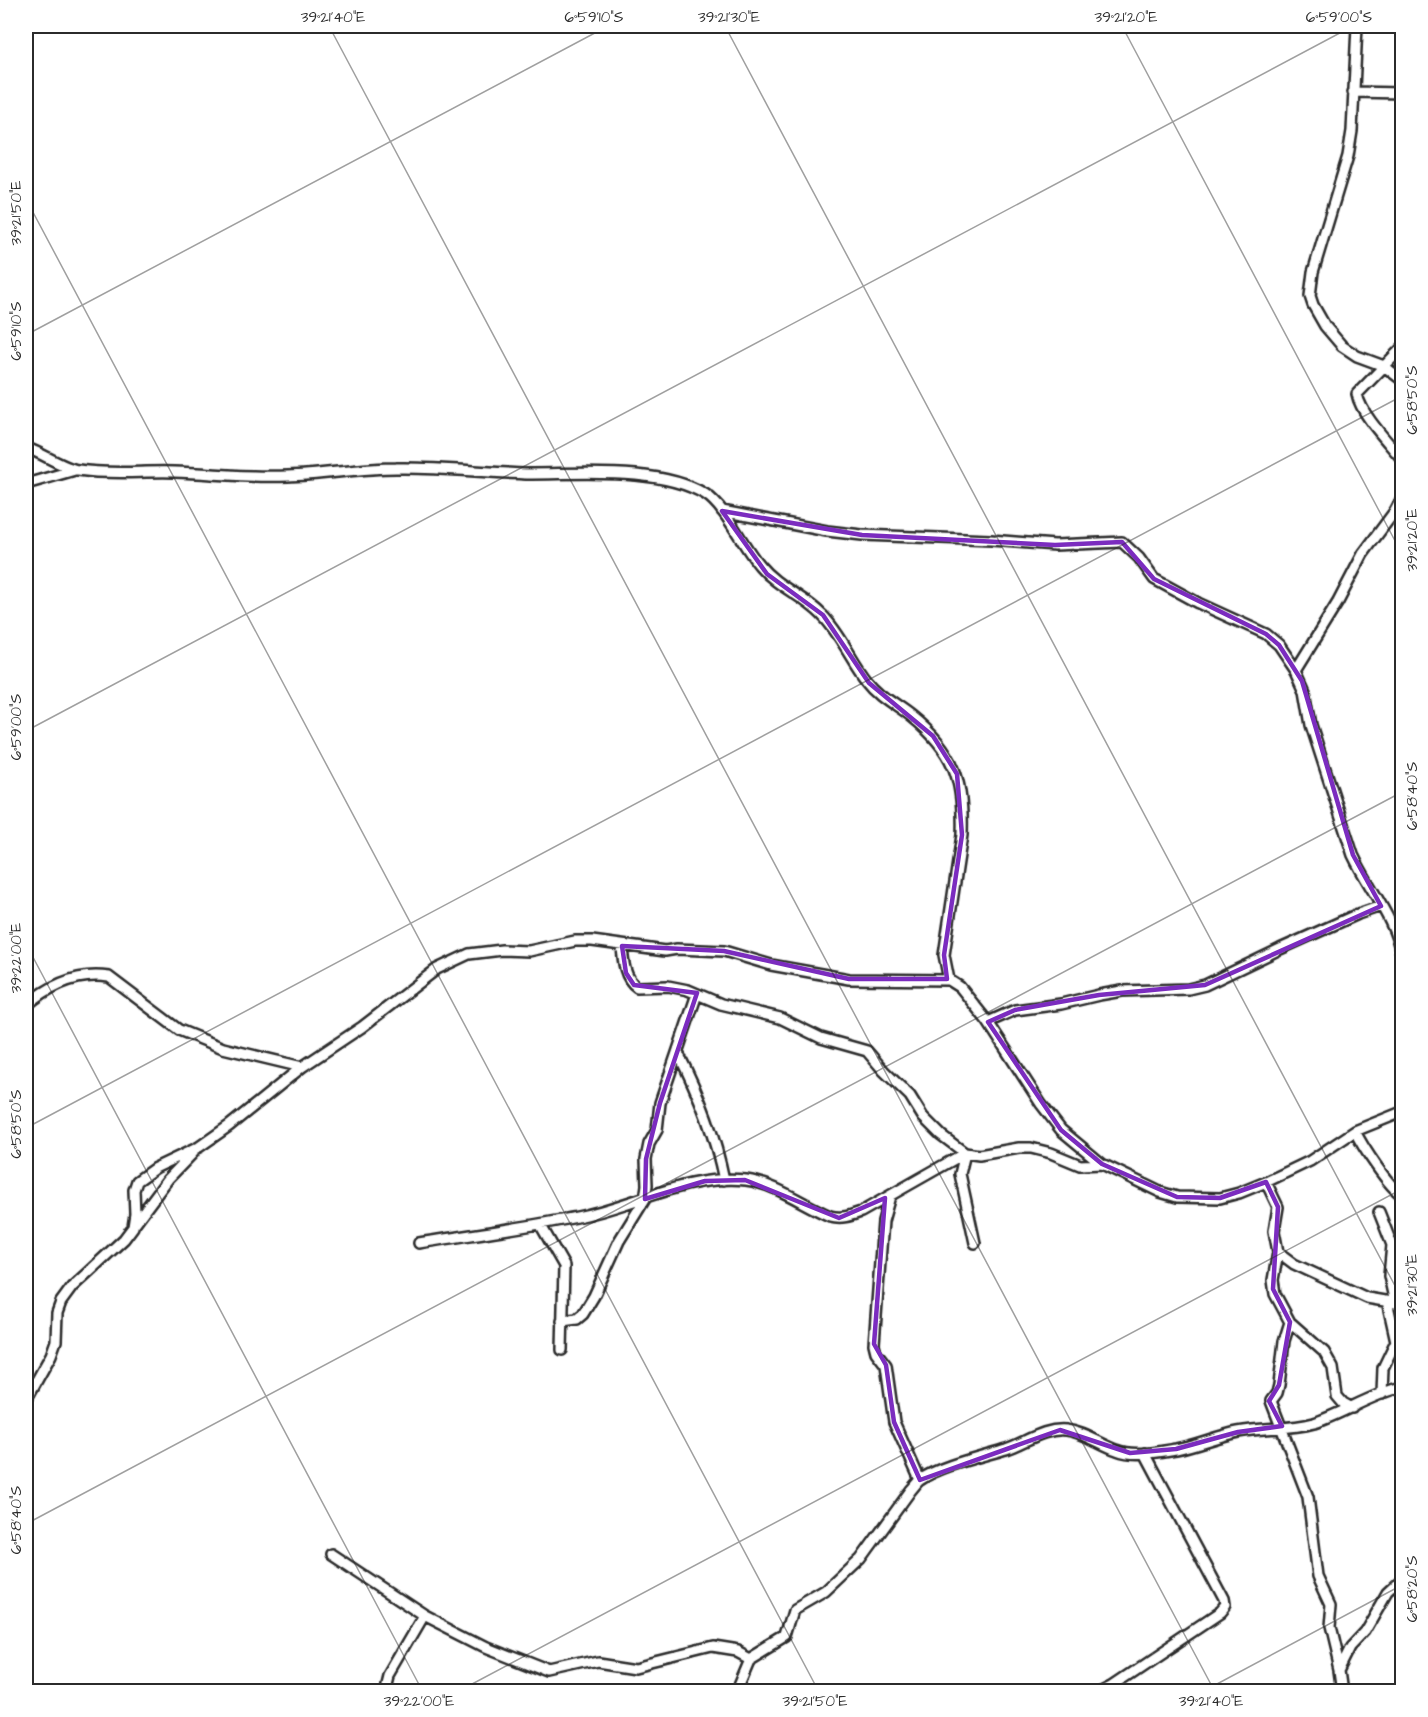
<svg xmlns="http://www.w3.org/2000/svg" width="1428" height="1717" font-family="'Architects Daughter',sans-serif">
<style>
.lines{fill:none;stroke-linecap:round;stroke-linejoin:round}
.street-casing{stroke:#2b2b2b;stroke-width:14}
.street{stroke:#fff;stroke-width:9}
.marked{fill:none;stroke:#7b2cbf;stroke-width:4.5;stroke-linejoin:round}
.ticks{fill:none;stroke:#2b2b2b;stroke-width:1.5;stroke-opacity:0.45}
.neatline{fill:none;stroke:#2b2b2b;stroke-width:2}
.ticks-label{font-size:15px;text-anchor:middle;fill:#2b2b2b}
</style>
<rect width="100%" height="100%" fill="#fff"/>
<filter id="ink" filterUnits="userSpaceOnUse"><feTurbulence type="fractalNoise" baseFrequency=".0167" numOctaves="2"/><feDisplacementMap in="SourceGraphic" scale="12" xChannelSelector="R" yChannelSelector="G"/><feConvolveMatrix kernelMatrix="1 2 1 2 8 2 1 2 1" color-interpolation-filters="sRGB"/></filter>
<g filter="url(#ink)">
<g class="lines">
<g class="street-casing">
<path id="street" d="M1357,26L1352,131L1348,156L1313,272L1310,296L1313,305L1325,326L1342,346L1357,356L1384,366L1402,380
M1353,92L1402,93
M1402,348L1357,394C1361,415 1389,443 1402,459
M26,448C43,453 63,468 78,470C109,475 143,471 174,472C212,473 250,478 288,476C324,475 360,468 396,468C441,467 486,473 532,474C583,474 660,467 705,494C726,507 743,547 760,566C777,587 804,596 822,615C841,634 851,660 867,680C879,696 896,704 911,716C955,751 964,781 962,835L944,955L949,980
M26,484L75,470
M722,511L827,531L862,535L991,540L1055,545L1122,542L1139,558L1154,579L1198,603L1266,634L1279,645L1296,670L1305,690L1311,725L1353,855C1369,889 1396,920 1402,958
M1296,670L1338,602L1363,554L1395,511L1402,498
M622,946C623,960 624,978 637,987L668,986L688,990L721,1004L780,1018L821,1038L867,1051L884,1071L910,1096L923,1117L941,1135L965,1153L979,1155L1019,1148H1031L1051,1153L1080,1165L1102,1164
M26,1006C50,985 77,972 109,977L179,1030L223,1048L302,1067
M988,1022L1015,1010L1061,1004L1099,995L1122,991L1188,989L1205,985L1280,949L1358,914L1381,906
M678,1053C699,1094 715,1135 724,1180
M1355,1131C1362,1146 1388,1186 1402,1195
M965,1153L960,1174L975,1243
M1266,1182L1278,1207L1274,1231L1278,1252L1273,1280L1275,1294L1290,1322L1324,1352L1333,1368L1337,1396L1343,1403L1352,1408
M890,1196L883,1221L874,1344L876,1352L886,1365L894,1422L920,1480
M1379,1212L1392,1245L1389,1276L1395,1303
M135,1223L168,1179L193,1153
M540,1224L564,1266L562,1350
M419,1243C474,1234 531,1227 586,1215C639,1203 691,1174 746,1180C776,1184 802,1204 830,1216C842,1219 850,1216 861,1212L965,1153
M1278,1252L1294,1264L1367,1298L1402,1304
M562,1321L577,1319L583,1314L594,1296L619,1241L645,1199L647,1185L646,1159L649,1144L657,1130L660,1103L697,994
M1290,1322L1284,1341L1279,1385L1277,1393L1271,1401L1308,1497L1318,1576L1331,1604L1329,1628L1339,1670L1342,1692
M1382,1394L1383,1368L1396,1341L1387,1301
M26,1400L51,1355L56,1341L57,1313L61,1302L72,1287L124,1239L133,1227L135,1214L134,1190L137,1181L155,1168L199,1147L229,1126L302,1067L362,1027L437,969L469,954L502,950L529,951L575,941H592L665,951L677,949L724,951L771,965L849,979L949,980L960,987L988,1022L1041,1104L1061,1130L1102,1164L1160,1192L1177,1197L1220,1198L1239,1193L1266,1182L1310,1161L1355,1131L1402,1112
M331,1554L425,1616L486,1647L549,1672L598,1661L636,1667L713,1648L738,1652L751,1659
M1339,1670L1350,1648L1365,1632L1388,1592L1402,1579
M390,1692L388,1684L390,1676L425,1616
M737,1692L751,1659L787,1637L795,1610L826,1592L861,1559L911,1490C914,1487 917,1482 920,1480C939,1466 983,1456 1006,1449C1026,1442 1044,1428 1066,1430C1084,1432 1100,1444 1117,1450C1134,1457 1158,1452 1176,1449C1197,1445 1217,1436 1238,1432C1263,1427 1289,1430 1314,1423C1344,1413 1372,1394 1402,1387
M1098,1692L1114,1684L1220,1613L1225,1607L1224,1601L1145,1453"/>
</g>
<use href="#street" class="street"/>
</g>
</g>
<path class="marked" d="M722,511L862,535L1055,545L1122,542L1154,579L1266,634L1279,645L1302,681L1353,855L1381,906L1205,985L1099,995L1015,1010L988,1022L1061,1130L1102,1164L1177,1197L1220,1198L1266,1182L1278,1207L1273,1289L1290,1322L1279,1385L1269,1401L1282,1426L1238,1432L1176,1449L1130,1453L1060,1430L920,1480L894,1422L886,1365L874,1344L885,1198L839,1218L745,1180L705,1181L645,1199L646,1159L660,1103L697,993L634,985L626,973L622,946L724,951L849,979H947L944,955L962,835L957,774L933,736L869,683L823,615L767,574Z"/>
<path class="ticks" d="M329,26L1215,1692M725,26L1402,1299M1122,26L1402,554M26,199L819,1692M26,335L608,26M26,731L1353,26M26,944L423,1692M26,1128L1402,396M26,1524L1402,792M26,1689L27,1692M457,1692L1402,1189M1202,1692L1402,1585"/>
<rect width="1428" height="1717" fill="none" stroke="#fff" stroke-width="66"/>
<rect x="33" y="33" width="1362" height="1651" class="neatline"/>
<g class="ticks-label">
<text x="333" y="22">39°21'40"E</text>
<text x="594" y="22">6°59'10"S</text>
<text x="729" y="22">39°21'30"E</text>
<text x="1126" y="22">39°21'20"E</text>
<text x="1339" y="22">6°59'00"S</text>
<text transform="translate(16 213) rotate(-90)" y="5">39°21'50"E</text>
<text transform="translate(16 331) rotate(-90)" y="5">6°59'10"S</text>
<text transform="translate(1412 400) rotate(-90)" y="5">6°58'50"S</text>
<text transform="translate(1412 540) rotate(-90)" y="5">39°21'20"E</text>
<text transform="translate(16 727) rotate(-90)" y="5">6°59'00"S</text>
<text transform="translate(1412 796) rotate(-90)" y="5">6°58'40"S</text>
<text transform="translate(16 958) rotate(-90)" y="5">39°22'00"E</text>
<text transform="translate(16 1124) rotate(-90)" y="5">6°58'50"S</text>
<text transform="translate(1412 1285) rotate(-90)" y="5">39°21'30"E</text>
<text transform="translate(16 1520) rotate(-90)" y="5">6°58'40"S</text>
<text transform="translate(1412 1589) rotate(-90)" y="5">6°58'20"S</text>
<text x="419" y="1706">39°22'00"E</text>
<text x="815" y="1706">39°21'50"E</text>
<text x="1211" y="1706">39°21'40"E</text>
</g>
</svg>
